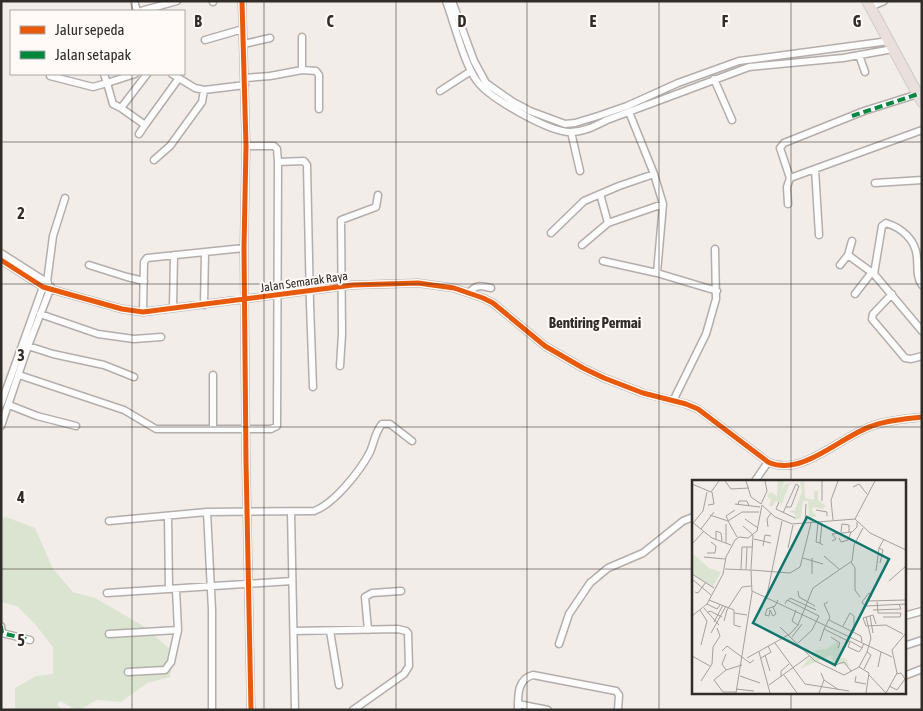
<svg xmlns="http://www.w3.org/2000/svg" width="923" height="711" font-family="'Asap Condensed',sans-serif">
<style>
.green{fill:#dbe4d0}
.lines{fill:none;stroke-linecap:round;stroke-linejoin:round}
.minor-casing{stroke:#b3aeab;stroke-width:9}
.trunk-casing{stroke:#cecac8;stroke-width:12}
.minor{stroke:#fdfcfc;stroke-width:6}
.trunk{stroke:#e9dfdc;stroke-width:10}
.quiet{stroke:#00873e;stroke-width:4;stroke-dasharray:8 4;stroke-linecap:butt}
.cycleway-casing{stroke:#fffaf7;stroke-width:8}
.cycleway{stroke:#e8590c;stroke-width:5}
.grid{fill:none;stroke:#302c2a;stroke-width:1;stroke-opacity:0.55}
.labels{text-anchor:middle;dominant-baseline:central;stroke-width:4;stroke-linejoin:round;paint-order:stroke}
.street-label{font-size:12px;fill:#302c2a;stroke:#fffaf7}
.quarter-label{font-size:15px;font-weight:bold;fill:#302c2a;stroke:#fffaf7}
.inset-road{fill:none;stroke:#a5a09d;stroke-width:1}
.view{fill:#0f766e;fill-opacity:0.15;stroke:#0f766e;stroke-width:2.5}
.inset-edge{fill:none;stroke:#302c2a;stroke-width:2.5}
.grid-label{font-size:16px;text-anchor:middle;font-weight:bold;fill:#302c2a;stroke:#fffaf7;stroke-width:4;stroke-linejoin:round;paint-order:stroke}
</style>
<rect width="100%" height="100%" fill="#f3ede9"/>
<path class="green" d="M6,517L35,528L53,569L73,592L95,598L145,627L173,652L170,677L147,683L121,702L97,700L79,710H76L61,701L58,702V706L63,710H15V688L36,676L53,674V647L35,624L17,606L1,602V519Z"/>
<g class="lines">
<g class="minor-casing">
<path id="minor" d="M134,1L137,11
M213,1V2
M242,1L246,146L244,248L246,461L251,710
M446,1C454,22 464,64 477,81C489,98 549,132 570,132C584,132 595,126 607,120L749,67L843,58L893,49
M452,1L474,61L486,83L513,102L530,111L565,124L575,123L598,116L627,106L678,83L739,61L889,41
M870,7L884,1
M141,11L177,1
M205,40L243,29
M244,44L270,38
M859,55L865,72
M302,70V37
M104,74L107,83L135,74
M147,74L121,108L145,125L179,78
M172,74L195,88L204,90L245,85
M50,76L93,87L107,83L113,104L121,108
M245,78L270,76L302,70L316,71L319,75V109
M714,79L732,120
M440,91L471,71
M629,112L654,174L663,204L657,273
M571,132L580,171
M139,134L145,125
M154,160L170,146L202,102L204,90
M278,162L304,161L307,165L310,304L313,387
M815,169L819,235
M790,178L780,148L784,143L864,111L918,94
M875,183L922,180
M600,194L608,223
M788,204L787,187L790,178L922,130
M551,233L584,201L619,186L654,174
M582,245L608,223L663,204
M1,253L48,283
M848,255L874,274L882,226L886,223C902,228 916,240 917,258C918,267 916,277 922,285
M1,260L43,287L122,309L143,312L353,285L418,283L454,288L483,298L493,303L545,346L583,368L604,378L643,393L686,404L698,409L768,462C801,478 841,436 872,426C887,420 905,419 922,417
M603,261L657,273L717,291
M89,265L127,277L144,281
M840,265L848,255L852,241
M874,274L922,331
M469,293C476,284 481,286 491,288
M855,294L872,272
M892,294L873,314L872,319L905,358L911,359L922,356
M204,305L205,252
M173,308L174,255
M143,312L144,262L147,258L244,248
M40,314L98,334L134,339L161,337
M28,346L53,354L104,365L134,377
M340,366L342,334L341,220L376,207L378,195
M19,375L124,410L156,429H271L277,426L278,162L277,149L274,146H246
M213,375V429
M673,401L706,334L716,299L715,249
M1,404L43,287L47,282L53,236L65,198
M9,405L37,416L76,426
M1,426L28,346L51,287
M755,481L768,462
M207,512L314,511C334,504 360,471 370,452C374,443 375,432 382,424H390L412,441
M291,512L295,710
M168,516L169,589
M109,521L207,512L212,610V710
M107,593L292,581
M904,616L922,611
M1,626L2,633L30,640
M368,630L365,597L372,593L401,591
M294,631L398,629L406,631L408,633L409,666L404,674L353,710
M330,631L339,685
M109,634L178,630
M559,644L569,614L590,583L608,568L643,553L683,521L693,517
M904,646L922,640
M128,672L165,670L171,662L178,630L176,589
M904,676L922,669
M518,704L548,710
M518,710C518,696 517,679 533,675L616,691L619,695L618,710"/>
</g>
<g class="trunk-casing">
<path id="trunk" d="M867,1L922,102"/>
</g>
<use href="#minor" class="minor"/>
<use href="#trunk" class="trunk"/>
<path class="quiet" d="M852,116L918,94
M1,626L2,633L30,640"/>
<g class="cycleway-casing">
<path id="cycleway" d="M242,1L246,146L244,248L246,461L251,710
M1,260L43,287L122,309L143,312L353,285L418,283L454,288L483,298L493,303L545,346L583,368L604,378L643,393L686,404L698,409L768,462C801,478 841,436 872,426C887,420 905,419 922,417"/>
</g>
<use href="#cycleway" class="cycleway"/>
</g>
<path class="grid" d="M132,1V11M264,1V710M396,1V710M527,1V710M659,1V710M791,1V481M132,74V710M1,142H922M1,284H922M1,427H922M1,569H693M904,569H922M791,692V710"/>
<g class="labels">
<g class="street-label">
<text transform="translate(304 282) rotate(-8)">Jalan Semarak Raya</text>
</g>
<g class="quarter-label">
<text x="595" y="322">Bentiring Permai</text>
</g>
</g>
<g transform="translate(692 480)">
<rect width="214" height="214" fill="#f3ede9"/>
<path d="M86,1H92L88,16L92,5L103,1L97,5L88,29L89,23L84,21L80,27L77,25L79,20L75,16L78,12L85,16ZM112,1L113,18L122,20V11H126V20L134,26L130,29L121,27L120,31L125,36L117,38L116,21H111L109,38L102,40L103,34L97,31L103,30L110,11L108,2ZM0,73L17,88L29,92L21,107L0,94ZM146,161L149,170L145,178H154L157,186L141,182L139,175L108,189L124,170L134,169Z" fill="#dbe4d0"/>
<path class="inset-road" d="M33,1L39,9L57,8M54,1L59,17L69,24M130,1V21M0,4L19,12L27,1M161,7L167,4L175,14M87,22L84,29L103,38M43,24L68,27M69,24L75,11L73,1M16,25L22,24L20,12M46,25L47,21H55L57,26M94,27H99L107,6L104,4M124,30L135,32V36M91,33L104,4M18,35L36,41L45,57M53,39L66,48M163,39L183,1M36,40L34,36L43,30M141,40L139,20L146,1M36,41L50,32H67M0,42L20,58L39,65M1,43L11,31L15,12M113,43L114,24M126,43L124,62L128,63M130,43L128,63L131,65M34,44V63M51,46L61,55L59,89M76,47L75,39L79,33M9,49L22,32M149,52L150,44L157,45V52M147,58L149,62L156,60L159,52M24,59V51L29,53L30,61M62,59L79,63M140,61L144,59L140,54L160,52L165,47V42M0,64L12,51M71,66L73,55L79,56M96,68L101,45M15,73H23L24,66L19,62M132,76L147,89M12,77L33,79M111,78L131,84M120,78V94M159,82L163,88V110L168,117M188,83L191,70L187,68L192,59M33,89L59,90M49,89L50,67H61M54,89L55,67M59,90L98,93L108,87L119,43M184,91L187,68M0,94L22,108M0,99L19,115M197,101L214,86M60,111L200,177M106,111L107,117L123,126M3,112L6,113L14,102M75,115L90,41M17,120L42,130V133L55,135M96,121L98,118L124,130M175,121L214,120M185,122L186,133H209L208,137H191M15,124L25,129L28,125M93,124L95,120L127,136L120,150L106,163M173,125L180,115L177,113L170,122L171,124H172L173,125H174V126L214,124M12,128L27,145M8,130L15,141L9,165M78,130L77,136L73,135L75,129L83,126L86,120M78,130L81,136L84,134L81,127M104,130L100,141L106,145M181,130L209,129L207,124M15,133L18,131L30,137M42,133V145L49,147M0,136L15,124L31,94L34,77L43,60L47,57L56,58L65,51L70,25L83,37L100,44L163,39L178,53L214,70M178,136L181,153M137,140L169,156L170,162M32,141L35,130L50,107L59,106M22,142L31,125M184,144L181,135L171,138L174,146L194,145L211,154M151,146L158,133L162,136V151M88,147L123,181L152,195L167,187L175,172L179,158L174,137M132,149L138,137L132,124L136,122M19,153L34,126M100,157L110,144M139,157L148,163L146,168M128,161L132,149L158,162L156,167L167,172L170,168M158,161L170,168L172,163M83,163L113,204L157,211M30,171L35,166L58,183L62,180M67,172L78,213M73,175L78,191M0,176L18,186M55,178L98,154L106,145L121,108L160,81L162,65L171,48M69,178L79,172L76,166M134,180L143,185L152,182L159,191M167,187L177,193L174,213M186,187L189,172M172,189L179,175L175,172M34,190L30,184L34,174M92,195L105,213M177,195L194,213M48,196L68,203M164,196L163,202L174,204M89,197V191L97,184M132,200L147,210M9,201L20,184L21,167L28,156L25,148M77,205L117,176M197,206L205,210L213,199L209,193L204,194M44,209L62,211M44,212H31L22,200L34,190L50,185M44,213L60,113L59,90M127,213L132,200L129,193M194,213L205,193L200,170L214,153"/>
<path class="view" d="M115,37L197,79L143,185L61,143Z"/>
<rect width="214" height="214" class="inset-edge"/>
</g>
<g class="grid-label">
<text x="198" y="27">B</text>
<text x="330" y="27">C</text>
<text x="462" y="27">D</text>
<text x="593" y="27">E</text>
<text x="725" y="27">F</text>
<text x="857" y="27">G</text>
<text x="21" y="219">2</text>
<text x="21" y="361">3</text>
<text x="21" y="503">4</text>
<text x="21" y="646">5</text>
</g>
<rect width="923" height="711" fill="none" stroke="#302c2a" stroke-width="5"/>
<rect x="10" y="10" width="175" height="65" fill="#fffaf7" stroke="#aca8a5"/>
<rect x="20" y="26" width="25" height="8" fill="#e8590c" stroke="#aca8a5"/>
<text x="55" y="35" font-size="15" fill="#302c2a">Jalur sepeda</text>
<rect x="20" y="51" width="25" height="8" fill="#00873e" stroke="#aca8a5"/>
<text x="55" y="60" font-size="15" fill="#302c2a">Jalan setapak</text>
</svg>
